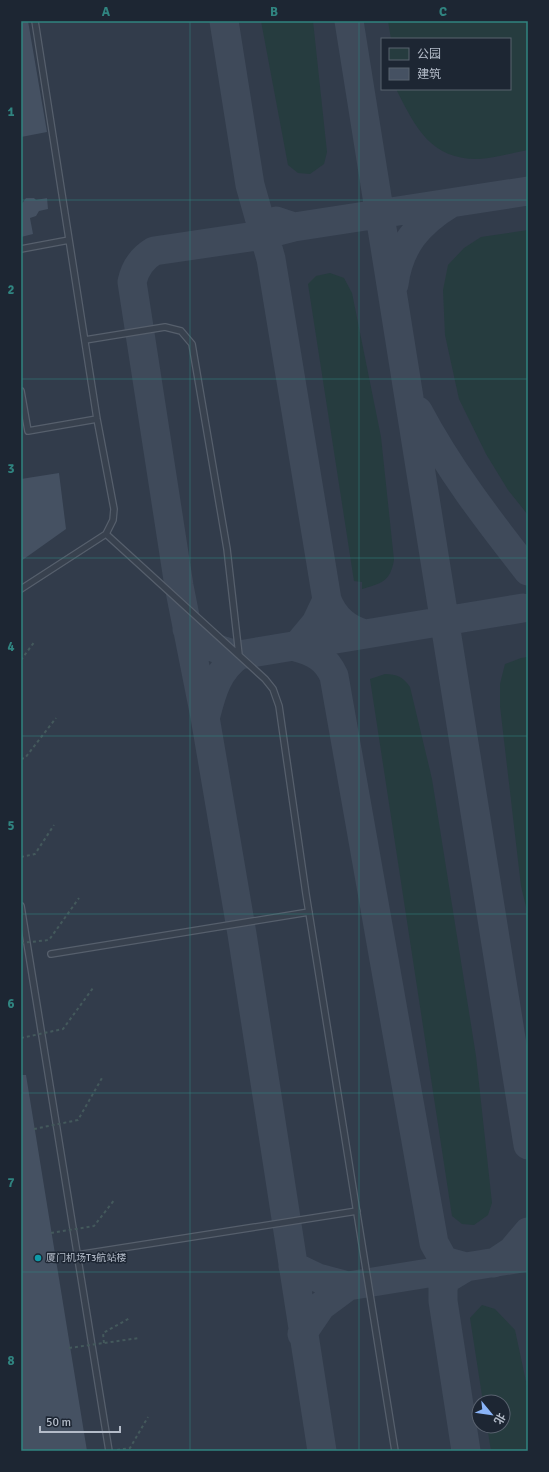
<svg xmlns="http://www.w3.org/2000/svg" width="549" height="1472" font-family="Signika,'Noto Sans SC',sans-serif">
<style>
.airport{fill:#323c4b;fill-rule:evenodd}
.green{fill:#263c3f}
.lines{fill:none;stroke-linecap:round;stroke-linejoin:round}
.taxiway{stroke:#3f4a5a;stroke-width:29}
.building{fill:#455162}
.service-casing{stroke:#565f6c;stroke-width:8}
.path{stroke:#44595c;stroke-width:2;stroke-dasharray:3 3;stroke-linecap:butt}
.service{stroke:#38414e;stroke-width:5.5}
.path-bridge{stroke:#44595c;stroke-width:2;stroke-dasharray:3 3;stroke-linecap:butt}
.grid{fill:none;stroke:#308480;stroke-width:1;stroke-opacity:0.55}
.culture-dot{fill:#0f9aa8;stroke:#1d2633;stroke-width:1.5}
.labels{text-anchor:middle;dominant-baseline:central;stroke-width:3;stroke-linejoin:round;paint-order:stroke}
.poi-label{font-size:10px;fill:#b4bcc9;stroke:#1d2633;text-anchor:start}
.neatline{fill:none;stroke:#308480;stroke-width:1.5}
.grid-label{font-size:13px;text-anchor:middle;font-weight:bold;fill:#308480}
</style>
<rect width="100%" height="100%" fill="#242f3e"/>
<path class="airport" d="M21,21H528V1451H21ZM382,39H510V89H382ZM479,1402H503V1426H479Z"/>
<path class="green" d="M261,21H313L327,152L324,164L310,174L298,173L288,165Z
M388,21H528V150C512,153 495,158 479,159C431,160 416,128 397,91V89H510V39H391Z
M528,230V515L508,490L486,454L459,399L445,335L443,290L448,265L464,248L481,237Z
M330,273L344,278L352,293L381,437L394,560C390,582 382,583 362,589V582L354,581L308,284L316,276Z
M528,657V915L521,886L500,706V684L505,664L521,658Z
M385,674C397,674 403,677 410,687L432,779L476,1056L492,1203L488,1215L474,1225L462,1224L452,1216L370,679Z
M482,1305L495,1309L515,1330L528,1391V1451H491L487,1426H503V1402H483L470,1318Z"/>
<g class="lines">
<path class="taxiway" d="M224,21L250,185L271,259L327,600C334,618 346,629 365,634
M349,21L528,1145
M276,221L294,227L528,191
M294,227L263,235L154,251C142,258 135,268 132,282L179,586L205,717L242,934L322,1451
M394,284C399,246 418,223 451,203
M418,411C448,468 488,520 528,571
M327,600L316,623L296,647C314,652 326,658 334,676L434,1243L444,1261L466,1267
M187,629C202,645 218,650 239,655C218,670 212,691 206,715
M239,655L523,608
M494,1263L512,1251L528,1232
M293,1266L318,1278L348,1286L321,1306L302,1334
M348,1286L528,1257
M466,1451L443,1301V1288L446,1279L466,1267"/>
</g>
<path class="building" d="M21,21H28L47,132L21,137Z
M26,198H34L36,200L47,198L48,209L39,211L36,216L30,218L33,234L21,237V205Z
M59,473L66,529L21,561V479Z
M21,1075H26L87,1451H21Z"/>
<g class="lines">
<g class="service-casing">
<path id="service" d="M21,249L69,240
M85,340L165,327L181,331L192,344L227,549L239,655
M21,391L28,431L97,419
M106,534L265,679L273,689L279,706L306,894L395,1451
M21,589L106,534L113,520L114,509L97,419L35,21
M21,906L109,1451
M51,954L309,912
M77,1255L357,1211"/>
</g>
<path class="path" d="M21,660L35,641
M21,759L25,758L56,718
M21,857L35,854L54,825
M104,1343L103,1333L130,1318
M117,1450L130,1448L148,1417"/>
<use href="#service" class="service"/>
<path class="path-bridge" d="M21,943L49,940L79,898
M21,1038L63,1029L93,988
M34,1129L78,1120L102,1078
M51,1233L94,1226L115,1199
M69,1348L139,1338"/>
</g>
<path class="grid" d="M190,21V1451M359,21V1451M21,200H528M21,379H528M21,558H528M21,736H528M21,914H528M21,1093H528M21,1272H528"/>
<circle class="culture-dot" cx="38" cy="1258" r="4"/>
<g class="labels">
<g class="poi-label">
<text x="46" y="1258">厦门机场T3航站楼</text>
</g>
</g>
<rect width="549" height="1472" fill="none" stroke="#1d2633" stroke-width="44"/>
<rect x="381" y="38" width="130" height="52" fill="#1d2633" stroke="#59626f"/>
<rect x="389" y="48" width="20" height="12" fill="#263c3f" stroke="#59626f"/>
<text x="417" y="58" font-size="12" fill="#b4bcc9">公园</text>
<rect x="389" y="68" width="20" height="12" fill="#455162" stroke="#59626f"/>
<text x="417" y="78" font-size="12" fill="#b4bcc9">建筑</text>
<g transform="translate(491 1414) rotate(119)"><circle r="19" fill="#1d2633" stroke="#59626f"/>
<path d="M0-3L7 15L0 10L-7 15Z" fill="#8ab4f8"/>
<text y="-6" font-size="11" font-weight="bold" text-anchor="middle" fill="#b4bcc9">北</text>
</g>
<path d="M40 1426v6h80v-6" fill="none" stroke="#b4bcc9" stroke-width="2"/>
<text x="46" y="1426" font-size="12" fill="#b4bcc9" stroke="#1d2633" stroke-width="3" paint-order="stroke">50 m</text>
<rect x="22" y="22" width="505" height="1428" class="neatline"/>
<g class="grid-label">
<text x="106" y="16">A</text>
<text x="274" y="16">B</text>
<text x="443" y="16">C</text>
<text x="11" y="116">1</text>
<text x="11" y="294">2</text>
<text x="11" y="473">3</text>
<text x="11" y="651">4</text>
<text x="11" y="830">5</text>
<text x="11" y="1008">6</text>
<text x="11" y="1187">7</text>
<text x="11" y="1365">8</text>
</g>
</svg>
